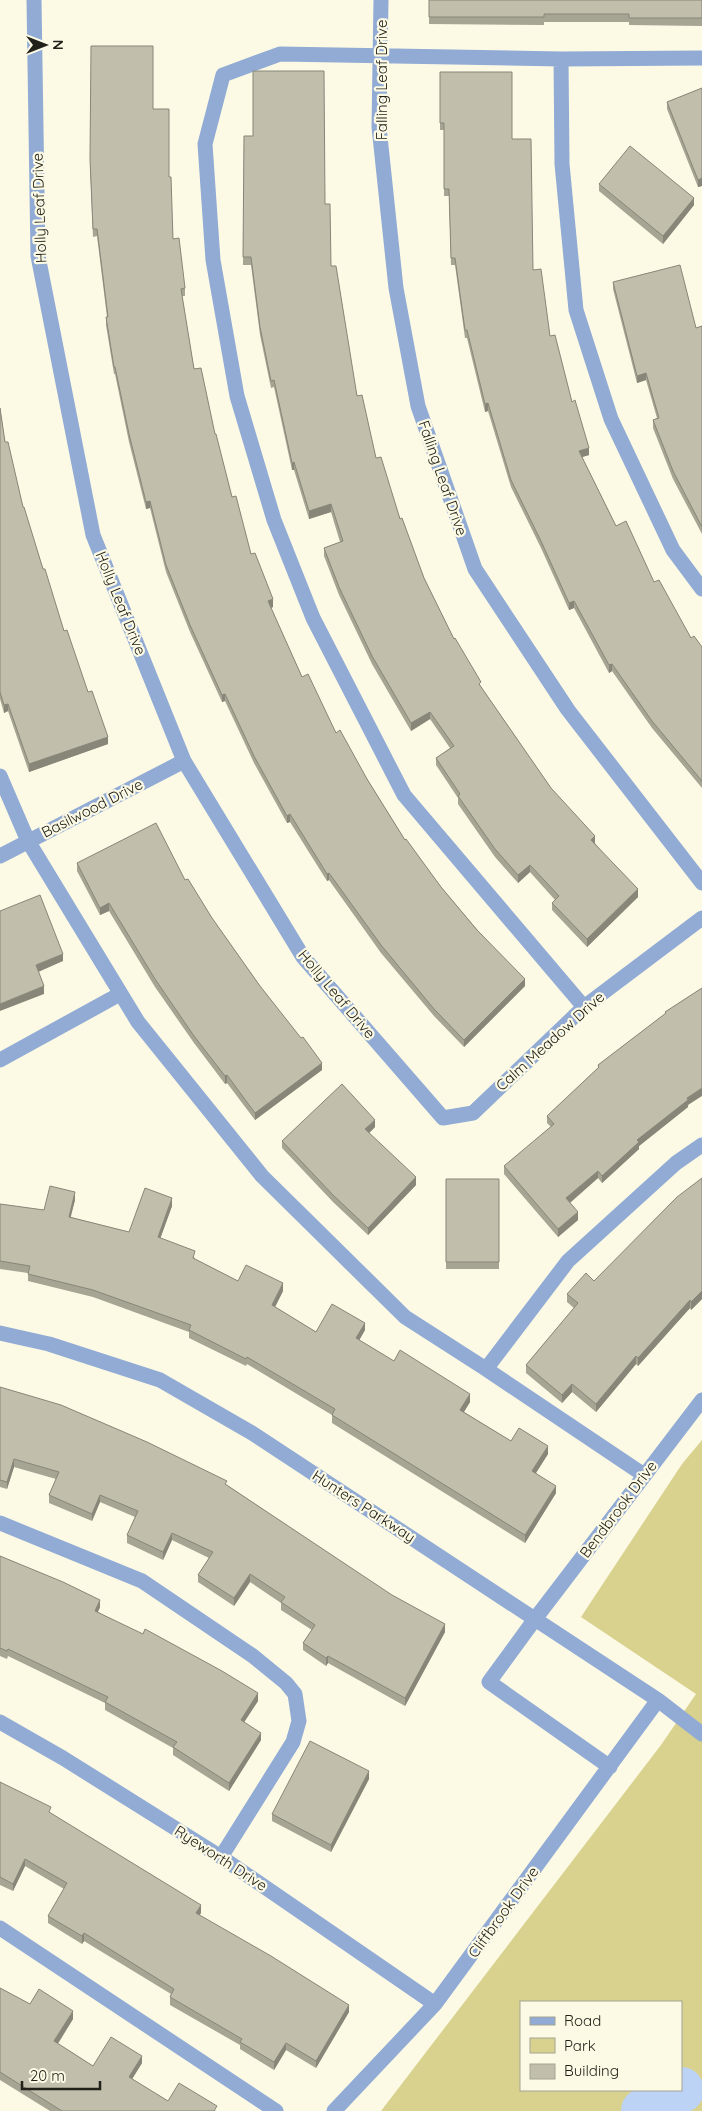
<svg xmlns="http://www.w3.org/2000/svg" width="702" height="2111" font-family="Quicksand,sans-serif">
<style>
.green{fill:#d9d18e;fill-rule:evenodd}
.lines{fill:none;stroke-linecap:round;stroke-linejoin:round}
.river{stroke:#bdd3f6;stroke-width:46}
.minor{stroke:#91abd5;stroke-width:15}
.wall{fill:#a6a493}
.shaded-wall{fill:#878678}
.building{fill:#c1bfab;stroke:#878678}
.labels{text-anchor:middle;dominant-baseline:central;stroke-width:4.5;stroke-linejoin:round;paint-order:stroke}
.street-label{font-size:15px;fill:#212119;stroke:#fcfae5}
</style>
<rect width="100%" height="100%" fill="#fcfae5"/>
<path class="green" d="M702,1440V2111H381L661,1745L696,1694L581,1617L682,1464ZM521,2002H681V2090H521Z"/>
<g class="lines">
<path class="river" d="M644,2111L681,2090"/>
<path class="minor" d="M34,0L38,256L93,535L184,761L303,957L443,1118L473,1113L584,1007L702,918
M381,0L379,127L396,288L418,406L475,569L568,710L702,883
M561,59L562,164L576,310L611,419L673,550L702,589
M0,776L28,841L138,1022L262,1176L405,1317L486,1369L568,1261L676,1163L702,1145
M0,856L184,761
M584,1007L404,795L313,618L274,520L237,396L213,260L205,144L223,75L280,54L561,59L702,58
M0,1060L120,994
M0,1333L49,1344L160,1380L252,1433L658,1700L702,1734
M486,1369L644,1475
M0,1523L142,1581L253,1656L286,1683L295,1694L299,1721L293,1742L221,1857
M0,1722L63,1758L221,1857L435,2004
M610,1767L489,1682L535,1619L702,1400
M0,1928L276,2111
M334,2111L435,2004L658,1700"/>
</g>
<path class="wall" d="M429,0H702V26L629,25V22H544V25L429,24Z
M440,72L512,139L533,270L550,336L589,455L582,457L616,526L691,638L702,647V788L652,728L612,671L609,673L574,608L569,610L541,548L511,487L488,411L485,412L467,338H465L455,265H451L449,196H444V130H440Z
M702,88V186L698,187L667,109V102Z
M153,109L169,177L173,239L185,288V296H182L194,369L215,434L232,497L251,554L273,607L271,608L302,677L336,733L367,779L405,840L441,887L525,986L464,1047L434,1016L381,953L329,880L327,881L290,822L287,823L254,763L225,701L222,702L190,632L166,572L150,508L146,509L129,442L115,374H114L106,325V317H107L97,236L93,237L90,166Z
M244,136L325,204L331,266L357,396L376,458L424,578L454,639L481,687L551,788L638,897L587,947L552,910V903L555,900L530,872L518,883L495,857L458,804V798L436,765V758L450,748L430,719L411,731L372,664L339,595L324,556V548L340,542L331,512L309,519L294,470H292L274,387L271,388L260,335L251,265H243Z
M599,184L694,205L663,244L599,191Z
M613,282L696,328L702,326V534L673,479L653,428V420L657,418L646,380L637,383L613,289Z
M0,408L5,442L23,507L43,569L64,631L108,744L29,772L8,711L4,713L0,699Z
M77,863L185,880L260,986L322,1070L255,1120L227,1083L225,1084L194,1043L155,987L109,911L100,915L77,871Z
M702,988L688,1107L639,1146V1149L602,1183L598,1178L570,1203L578,1220L558,1237L504,1174V1166L551,1127L547,1123V1116L598,1068V1065L665,1014V1012Z
M375,1127L369,1133L416,1185L368,1235L333,1202L282,1148V1141Z
M702,1178V1299L691,1310L690,1308L638,1366L636,1364L596,1412L572,1392L562,1403L526,1373V1365L574,1308L567,1302V1294L594,1281Z
M446,1179H499V1269H446Z
M75,1200L70,1217L129,1232L172,1206L160,1238L195,1258V1259L238,1281L283,1291L275,1307L316,1332L365,1330L359,1340L394,1361L470,1402L464,1412L511,1441L548,1454L536,1473L556,1493L525,1543L332,1423V1415L247,1364L246,1366L189,1338V1332L93,1297L28,1281V1273L0,1269V1204L44,1210Z
M0,1387L227,1485L445,1632L405,1706L328,1663L326,1666L303,1650V1643L312,1630L281,1610V1603L250,1582L234,1606L198,1582V1575L209,1558L172,1540L163,1560L127,1543V1535L135,1517L100,1502L92,1521L49,1503V1495L56,1479L14,1467L7,1489L0,1487Z
M0,1556L100,1607L98,1612L258,1701L244,1722L261,1740L229,1791L173,1755V1748L105,1710V1703L8,1656L7,1659L0,1656Z
M369,1779L331,1852L272,1821V1814Z
M0,1782L51,1813L201,1913L199,1915L349,2012L316,2068L286,2050L274,2070L240,2049V2045L170,2005V1997L171,1994L84,1941L82,1944L48,1923V1916L64,1889L25,1866L13,1891L0,1885Z
M0,1988L30,2004L73,2019L58,2044L93,2066L142,2063L132,2079L168,2101L217,2111H50L0,2080Z"/>
<path class="shaded-wall" d="M702,178V186L698,187V180Z
M694,198V205L663,244V236Z
M646,373V380L637,383V376Z
M488,403V411L485,412V404Z
M589,448V455L579,458V451Z
M294,462V470H292V463Z
M150,501V508L146,509V502Z
M331,504V512L309,519V511Z
M273,599V607L268,609V601Z
M574,601V608L569,610V603Z
M612,664V671L609,673V665Z
M225,694V701L222,702V695Z
M8,704V711L4,713V705Z
M430,712V719L411,731V723Z
M108,737V744L29,772V764Z
M290,814V822L287,823V816Z
M595,836V844L591,840Z
M530,865V872L518,883V875Z
M329,873V880L327,881V874Z
M638,889V897L587,947V939Z
M109,903V911L100,915V908Z
M63,954V961L36,973V965Z
M525,979V986L464,1047V1040Z
M44,986V994L0,1011V1004Z
M322,1063V1070L255,1120V1113Z
M227,1075V1083L225,1084V1076Z
M702,1088V1096L688,1105V1107L639,1146V1149L602,1183V1176L637,1140L687,1098Z
M375,1120V1127L365,1137V1129Z
M598,1171V1178L566,1206V1198Z
M416,1177V1185L368,1235V1228Z
M75,1192V1200L69,1224V1217Z
M172,1198V1206L158,1245V1237Z
M578,1212V1220L558,1237V1229Z
M283,1283V1291L272,1313V1305Z
M702,1291V1299L691,1310V1302Z
M690,1300V1308L638,1366V1358Z
M365,1323V1330L356,1346V1338Z
M636,1356V1364L596,1412V1404Z
M572,1384V1392L562,1403V1395Z
M470,1394V1402L460,1418V1410Z
M548,1446V1454L532,1479V1471Z
M14,1459V1467L7,1489V1482Z
M556,1486V1493L525,1543V1535Z
M100,1495V1502L92,1521V1514Z
M172,1533V1540L163,1560V1552Z
M250,1574V1582L234,1606V1598Z
M100,1600V1607L95,1618V1611Z
M445,1624V1632L405,1706V1698Z
M328,1656V1663L326,1666V1658Z
M258,1693V1701L241,1727V1720Z
M261,1733V1740L229,1791V1783Z
M369,1771V1779L331,1852V1845Z
M25,1859V1866L13,1891V1884Z
M201,1905V1913L196,1920V1913Z
M84,1933V1941L82,1944V1936Z
M349,2005V2012L316,2068V2061Z
M73,2011V2019L54,2049V2041Z
M286,2043V2050L274,2070V2062Z
M142,2056V2063L129,2084V2077Z"/>
<path class="building" d="M429,0H702V18H629V14H544V17H429Z
M91,46H153V109H169V177H171L173,239L179,238L185,288L181,289L194,369L201,368L215,434H216L232,497L236,496L251,554L255,553L273,599L268,601L302,677L308,674L336,733L340,730L367,779L405,840L406,839L441,887L477,930L525,979L464,1040L434,1009L381,945L329,873L327,874L290,814L287,816L254,756L225,694L222,695L190,625L166,565L150,501L146,502L129,434L115,367H114L106,317H108L97,229H93L90,159Z
M253,71H324L325,204H330L331,266H336L357,396L362,395L376,458L381,457L400,519L402,518L424,578L454,639L455,638L481,682L479,684L551,788L595,836L591,840L638,889L587,939L552,903L559,896L530,865L518,875L495,849L458,796L460,794L436,758L454,746L430,712L411,723L372,656L339,587L324,548L343,541L331,504L309,511L294,462L292,463L274,380L271,381L260,327L251,257H243L244,136H253Z
M440,72H512V139H531L533,270L541,269L550,336L555,335L572,402L575,400L589,448L579,451L616,526L626,521L654,582L659,580L691,638L694,636L702,647V781L652,721L612,664L609,665L574,601L569,603L541,541L511,480L488,403L485,404L467,330H465L455,258H451L449,189H444V123H440Z
M702,88V178L698,180L667,102Z
M630,146L694,198L663,236L599,184Z
M680,265L696,328L702,326V527L673,471L653,420L659,418L646,373L637,376L613,282Z
M0,408L5,442H8L23,507H24L43,569H45L64,631L67,630L88,692L92,691L108,737L29,764L8,704L4,705L0,692Z
M156,823L185,880L188,879L212,918L260,986L301,1038L303,1037L322,1063L255,1113L227,1075L225,1076L194,1036L155,979L109,903L100,908L77,863Z
M40,895L63,954L36,965L44,986L0,1004V911Z
M702,988V1088L687,1098L688,1100L637,1140L639,1142L602,1176L598,1171L566,1198L578,1212L558,1229L504,1166L554,1124L547,1116L599,1067L598,1065L666,1013L665,1012Z
M342,1084L375,1120L365,1129L416,1177L368,1228L333,1195L282,1141Z
M702,1178V1291L691,1302L690,1300L638,1358L636,1356L596,1404L572,1384L562,1395L526,1365L578,1303L567,1294L586,1273L594,1281L677,1197Z
M446,1179H499V1262H446Z
M50,1186L75,1192L69,1217L129,1232L145,1188L172,1198L158,1237L195,1251L193,1258L238,1281L246,1265L283,1283L272,1305L316,1332L332,1304L365,1323L356,1338L394,1361L400,1350L470,1394L460,1410L511,1441L519,1428L548,1446L532,1471L556,1486L525,1535L332,1415L335,1409L247,1357L246,1359L189,1330L191,1325L93,1290L28,1274L30,1266L0,1261V1204L44,1210Z
M0,1387L61,1405L147,1442L227,1481L225,1484L392,1595L445,1624L405,1698L328,1656L326,1658L303,1643L315,1625L281,1602L285,1597L250,1574L234,1598L198,1575L213,1552L172,1533L163,1552L127,1535L138,1511L100,1495L92,1514L49,1495L59,1472L14,1459L7,1482L0,1480Z
M0,1556L63,1582L100,1600L95,1611L143,1634L145,1629L222,1671L258,1693L241,1720L261,1733L229,1783L173,1747L177,1742L105,1702L108,1697L8,1649L7,1651L0,1648Z
M310,1741L369,1771L331,1845L272,1814Z
M0,1782L51,1807L49,1812L201,1905L196,1913L271,1956L349,2005L316,2061L286,2043L274,2062L240,2042L242,2039L170,1997L174,1989L84,1933L82,1936L48,1916L67,1883L25,1859L13,1884L0,1877Z
M0,1988L30,2004L39,1989L73,2011L54,2041L93,2066L111,2037L142,2056L129,2077L168,2101L179,2083L217,2106L214,2111H62L0,2072Z"/>
<g class="labels">
<g class="street-label">
<text transform="translate(381 80) rotate(-90)">Falling Leaf Drive</text>
<text transform="translate(39 208) rotate(-92)">Holly Leaf Drive</text>
<text transform="translate(443 478) rotate(71)">Falling Leaf Drive</text>
<text transform="translate(121 603) rotate(68)">Holly Leaf Drive</text>
<text transform="translate(92 808) rotate(-27)">Basilwood Drive</text>
<text transform="translate(337 994) rotate(50)">Holly Leaf Drive</text>
<text transform="translate(550 1041) rotate(-42)">Calm Meadow Drive</text>
<text transform="translate(364 1506) rotate(33)">Hunters Parkway</text>
<text transform="translate(618 1509) rotate(-53)">Bendbrook Drive</text>
<text transform="translate(221 1858) rotate(33)">Ryeworth Drive</text>
<text transform="translate(503 1912) rotate(-54)">Cliffbrook Drive</text>
</g>
</g>
<rect x="520" y="2001" width="162" height="90" fill="#fcfae5" stroke="#a4a393"/>
<rect x="530" y="2017" width="25" height="8" fill="#91abd5" stroke="#a4a393"/>
<text x="564" y="2026" font-size="15" fill="#212119">Road</text>
<rect x="530" y="2038" width="25" height="15" fill="#d9d18e" stroke="#a4a393"/>
<text x="564" y="2051" font-size="15" fill="#212119">Park</text>
<rect x="530" y="2064" width="25" height="15" fill="#c1bfab" stroke="#a4a393"/>
<text x="564" y="2076" font-size="15" fill="#212119">Building</text>
<g transform="translate(45 45) rotate(90)" stroke="#fcfae5" stroke-width="4" paint-order="stroke">
<path d="M0-4L9 19L0 12L-9 19Z" fill="#212119"/>
<text y="-8" font-size="14" font-weight="bold" text-anchor="middle" fill="#212119">N</text>
</g>
<path d="M22 2081v8h78v-8" fill="none" stroke="#212119" stroke-width="2.5"/>
<text x="30" y="2081" font-size="15" fill="#212119" stroke="#fcfae5" stroke-width="4" paint-order="stroke">20 m</text>
</svg>
